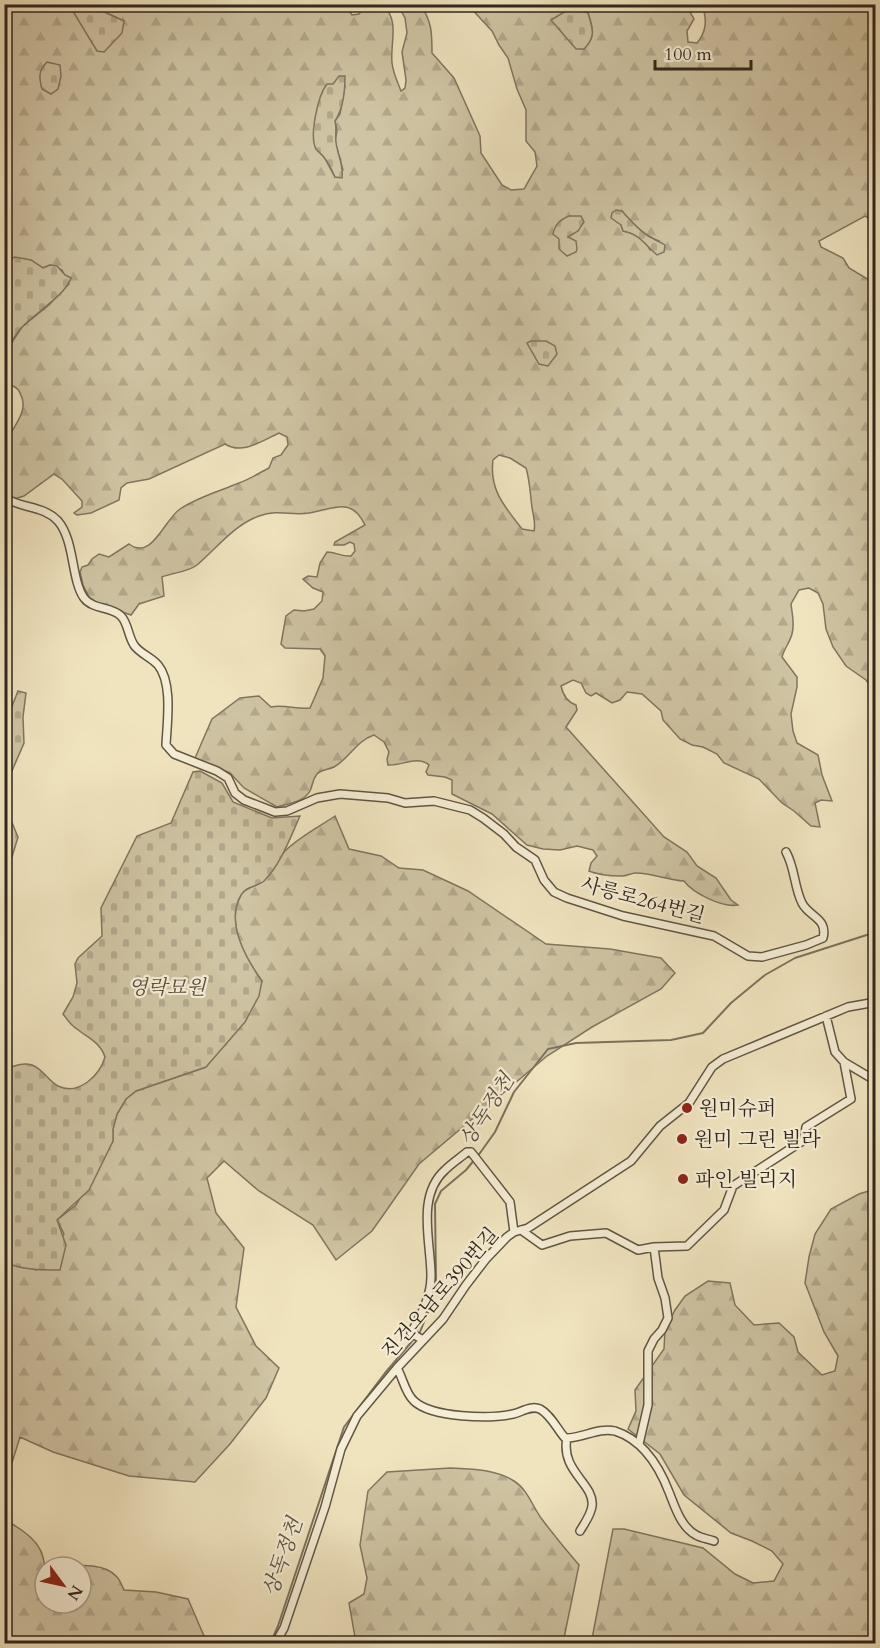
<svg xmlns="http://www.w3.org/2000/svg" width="880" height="1648" font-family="Cardo,'Noto Serif KR',serif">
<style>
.forest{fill:url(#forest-firs);stroke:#807560;stroke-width:1.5;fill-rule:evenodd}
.cemetery{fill:url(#cemetery-stones);stroke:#807560;stroke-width:1.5}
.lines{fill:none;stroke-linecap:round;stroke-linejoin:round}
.stream{stroke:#7c715d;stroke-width:2}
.minor-casing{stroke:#605645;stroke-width:10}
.minor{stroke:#f5edd5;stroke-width:7}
.poi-dot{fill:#8f2418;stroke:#f5edd5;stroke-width:2}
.labels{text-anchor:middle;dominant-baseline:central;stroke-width:4.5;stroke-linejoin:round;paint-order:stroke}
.street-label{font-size:20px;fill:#30261c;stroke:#f5edd5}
.park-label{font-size:20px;font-style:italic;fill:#584e3e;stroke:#f5edd5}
.poi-label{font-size:20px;fill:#30261c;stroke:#f5edd5;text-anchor:start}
.water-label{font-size:21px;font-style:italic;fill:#5c5242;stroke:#f5edd5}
</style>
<defs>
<pattern id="forest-firs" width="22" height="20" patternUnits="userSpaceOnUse" patternTransform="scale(1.5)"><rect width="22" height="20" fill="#cfc4a3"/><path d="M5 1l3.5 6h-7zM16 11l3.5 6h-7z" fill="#b2a88c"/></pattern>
<pattern id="cemetery-stones" width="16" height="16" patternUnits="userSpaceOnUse" patternTransform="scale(1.5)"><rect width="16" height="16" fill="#cfc4a3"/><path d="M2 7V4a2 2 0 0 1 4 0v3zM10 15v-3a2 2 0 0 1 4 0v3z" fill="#b2a88c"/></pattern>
</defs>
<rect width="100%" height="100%" fill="#f0e4bf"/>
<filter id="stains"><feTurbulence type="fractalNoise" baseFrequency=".00333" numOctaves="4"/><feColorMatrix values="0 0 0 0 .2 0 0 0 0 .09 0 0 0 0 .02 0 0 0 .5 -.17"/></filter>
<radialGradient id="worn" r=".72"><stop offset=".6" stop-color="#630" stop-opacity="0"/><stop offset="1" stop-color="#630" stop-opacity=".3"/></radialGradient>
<path class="forest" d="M345,4L352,15L359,14L366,5H383C400,21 390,42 392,63C393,73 398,83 401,91L405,88L406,80L402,52L407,33L405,18L398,5H420C432,20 432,34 432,53L454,78L480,136L481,153L502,185L511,190L524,189L537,166L535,152L526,141V110L517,89L508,58L499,45L492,31L468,5H686L694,19L687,31L688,42L697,43C707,31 707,19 702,5H875V247C868,239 870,230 872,220L865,216L819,241L821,247L843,258L849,268L869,280L875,281L876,367L873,372L876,378L875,692L866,680L846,666L833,647L826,629L823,604L818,593L809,588L799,590L791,604C792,614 795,623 792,634C790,642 784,649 782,657L797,677V687L791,714L793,731L797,743L818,755L822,775L832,801L821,800L815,803L820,827L811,826L794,811L782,803L759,779L724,763L717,754L703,747L692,745L680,739L663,720L661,711L642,694L627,692L620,700L612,703L596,693L591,696L586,693L581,683L573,680L561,686C563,695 567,702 576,705L577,710L566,727L664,837L687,852L697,866L716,878L731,900L738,905C722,908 693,893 684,881C667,880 652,873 636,873C631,873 627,876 622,876C612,876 598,875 589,871L591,863L597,856L593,850L577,846L560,850L543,849L527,845L492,814L452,794V780L445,777L428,775L426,772L429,765C417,755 402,766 388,765L387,759L389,752L384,742L374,735C356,741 350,758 334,767C328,770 322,769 317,774C312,780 313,785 310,791C304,802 287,804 277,807L244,788L230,773L195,758L212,719L240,698L259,696L271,707C284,704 297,710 310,708L323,678L325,656L320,649L285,648L281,644L286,616L294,610L304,611L314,609L322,601L323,592L313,588L303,579L308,576L317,577L320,563L327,552C336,552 342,557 351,556L355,551L354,544L350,542L344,545H334L335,542L365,525C351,496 334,509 309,513C291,516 279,509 259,516C234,525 216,549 197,565C188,572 172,573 162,577L164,596L139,604L131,615L99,604L89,597L83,585L80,572L82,567L88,565L92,559L99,554L109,557L129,544C152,561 164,520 180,509C198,497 220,491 239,483C250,479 259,473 269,468L273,458L281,455L288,445L287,437L279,433C262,441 242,455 225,444L149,479L127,483L121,488L119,500L91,513L77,515L74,513L82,507V501L62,479L54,474L24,496L14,499L5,493C5,481 1,456 5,445C10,429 31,412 20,393C17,386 11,385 5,384V353L22,327L50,304L57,295L69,284L62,270L50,265L43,268L30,260L11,259L6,256L4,248L5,11L12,12L19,8L18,5H80L74,9L124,21L89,5ZM588,13C593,28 596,37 584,49L566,37L560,30ZM336,81L345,86L340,114L335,121L337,131L335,141L343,170L335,177L324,157L316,149L314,130ZM622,211C631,222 645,236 659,241L650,250C645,240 634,233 623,231L621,225ZM499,455L510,458L526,468C530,481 530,493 532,507C533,516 536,522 534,531L522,529C505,507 489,490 493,460Z
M335,816L349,849L381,856L399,868L423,870L468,891L546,944L610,949L661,958L675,973L661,989L592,1027L547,1056L419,1164L372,1231L336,1260L313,1225L259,1191L224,1161L207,1178L216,1213L244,1248L236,1307L256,1346L279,1368L266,1398L230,1444L195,1482L129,1476L53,1452L20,1437L5,1485V1262L36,1270L64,1234L57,1220L76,1205L113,1141V1129L117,1114L126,1099L136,1091L206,1067L262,981C246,959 225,923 241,895C246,886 257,887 263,881C272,873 276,859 285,851C299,837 319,827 335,816Z
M875,1189V1643L591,1644L613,1529H624L703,1548L735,1574L753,1583L774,1581L783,1564L772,1551L752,1541L731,1533L684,1495L660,1454L628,1429L636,1411L635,1390L664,1349L665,1330L675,1310L685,1296L708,1281L730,1283L735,1305L754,1325L779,1323L794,1337L798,1352L822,1375L835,1371L838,1356L824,1332L805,1283L809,1257L815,1234L831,1209L859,1194Z
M450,1468C471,1469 495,1469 514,1481C527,1489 532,1505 541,1518C553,1534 566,1550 579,1565L563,1643H356L349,1603L364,1594L367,1578L360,1545L368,1491L387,1472Z
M5,1520C50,1544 45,1558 45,1603H81V1567H55C73,1566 104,1561 117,1577C120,1580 122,1586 124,1590L156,1592L188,1599L207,1643H5Z"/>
<path class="cemetery" d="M80,4L89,5L124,21L122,33L104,52L97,51L74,13V9Z
M578,9L588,13C593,29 596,37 584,49H576L551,20L566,11Z
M47,62L60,65L61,76L58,89L51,94L42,89C39,78 38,71 47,62Z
M339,76H345C345,91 343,109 335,121C337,128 335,135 336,142C337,154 344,165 342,178L335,177C332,170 328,162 323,156C322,155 317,150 316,149C309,136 318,95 327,84H333Z
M616,210L622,211C629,219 642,234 652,238C656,241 661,242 665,245L664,252L657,255C645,245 640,234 623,231L621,225L611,218L612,213Z
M569,216H581L584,222L578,231L568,237L576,241L577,249L576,252L567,256L559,249V239L553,234C555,224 560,220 569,216Z
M5,248L6,256L11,259L15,257L31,260L43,268L50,265L57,266L65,275L71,278C67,293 35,314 24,325C16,332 10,344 5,353Z
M531,341H546L555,346L557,354L548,366L539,364L527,343Z
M18,691L26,693L23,717L24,743L5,787V720L9,714Z
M200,771L222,783L233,802L272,818L300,816C290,838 281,864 264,881C257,887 246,886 241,895C225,922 246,959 262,981L259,996L245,1022L206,1067L136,1091L126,1099L117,1114L113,1129V1141L89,1190L57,1220L66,1245L60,1270C41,1270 22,1270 4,1262L5,1069C14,1066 23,1062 32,1065C43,1069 48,1081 58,1086C79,1096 100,1075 105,1057C100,1042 88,1038 77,1029C71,1026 67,1019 63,1014L73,997L77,983L75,964L78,958L102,936L101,908L137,836L171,823L193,772Z
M5,806L18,837L5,880L4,806Z"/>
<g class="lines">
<path class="stream" d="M270,1644L278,1626L344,1427L385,1373L420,1332L428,1312L436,1282L435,1204L441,1191L466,1170L480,1153L495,1132L514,1092L548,1049L576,1043L671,1040L703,1033L731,1003L765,975L795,958L876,932"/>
<g class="minor-casing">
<path id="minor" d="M4,497C21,509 43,505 58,521C75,541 71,580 84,598C93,610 111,606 121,616C128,623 128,636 134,645C139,653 151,657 158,665C173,683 167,723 166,745L174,754L217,771L228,778L235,793L244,800L275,812L287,811L317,798L340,794L388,798L405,803L434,801L470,810L483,818L504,834L516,847L535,860L544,880L554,892L567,898L623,916L714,936L748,956L762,957L806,945L823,938C828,918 809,917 802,903C794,887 795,868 786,852
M826,1016L835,1052L844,1062L876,1081
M521,1230L542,1245L570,1236L606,1233L638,1250L654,1247L687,1246L724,1210L733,1186L804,1140L806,1127L851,1099L844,1062
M423,1340L411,1333C421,1315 431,1297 431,1276C431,1242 416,1196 445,1170C452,1163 460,1158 467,1152H471L510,1202L514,1232
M397,1368C403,1378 405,1393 414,1401C432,1418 490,1419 513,1414C522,1412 531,1405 540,1409C551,1415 557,1429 565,1438C581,1439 598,1427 615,1431C643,1440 659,1466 669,1492C675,1507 681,1527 696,1535C701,1538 708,1539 714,1541
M567,1438C560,1471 595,1484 592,1506C591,1515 584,1524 580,1531
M639,1444L648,1405V1351L654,1339L662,1330L668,1318L665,1298L658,1278L654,1247
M275,1644L284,1628L325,1507L341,1449L357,1416L397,1368L443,1319L466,1285L486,1259L507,1237L514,1232L528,1228L631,1161L660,1126L689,1103L712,1067L723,1059L848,1007L876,1002"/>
</g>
<use href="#minor" class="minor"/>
</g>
<g class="poi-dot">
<circle cx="687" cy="1108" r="6"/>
<circle cx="682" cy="1139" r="6"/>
<circle cx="683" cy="1179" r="6"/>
</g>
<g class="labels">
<g class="street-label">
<text transform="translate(643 900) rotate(15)">사릉로264번길</text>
<text transform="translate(440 1293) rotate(-49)">진건오남로390번길</text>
</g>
<g class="park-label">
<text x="167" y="987">영락묘원</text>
</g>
<g class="poi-label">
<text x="699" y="1108">원미슈퍼</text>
<text x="694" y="1139">원미 그린 빌라</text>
<text x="695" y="1179">파인 빌리지</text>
</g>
<g class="water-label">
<text transform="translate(487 1110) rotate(-57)">상독정천</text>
<text transform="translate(283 1557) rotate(-71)">상독정천</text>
</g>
</g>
<rect width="880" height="1648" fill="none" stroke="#f0e4bf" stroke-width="24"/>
<rect x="6" y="6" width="868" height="1636" fill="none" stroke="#30261c" stroke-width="3"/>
<rect x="12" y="12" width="856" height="1624" fill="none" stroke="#30261c" stroke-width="1.5"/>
<g transform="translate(63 1585) rotate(123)"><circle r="28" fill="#f5edd5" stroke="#a69d8b" stroke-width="1.5"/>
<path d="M0-4.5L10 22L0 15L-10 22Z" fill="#8f2418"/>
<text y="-9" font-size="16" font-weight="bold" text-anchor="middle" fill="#30261c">N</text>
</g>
<path d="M655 60v9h96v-9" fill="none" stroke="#30261c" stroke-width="3"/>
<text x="664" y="60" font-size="18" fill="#30261c" stroke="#f5edd5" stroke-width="4.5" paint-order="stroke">100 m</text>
<rect width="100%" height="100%" filter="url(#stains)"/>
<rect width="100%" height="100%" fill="url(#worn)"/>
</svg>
